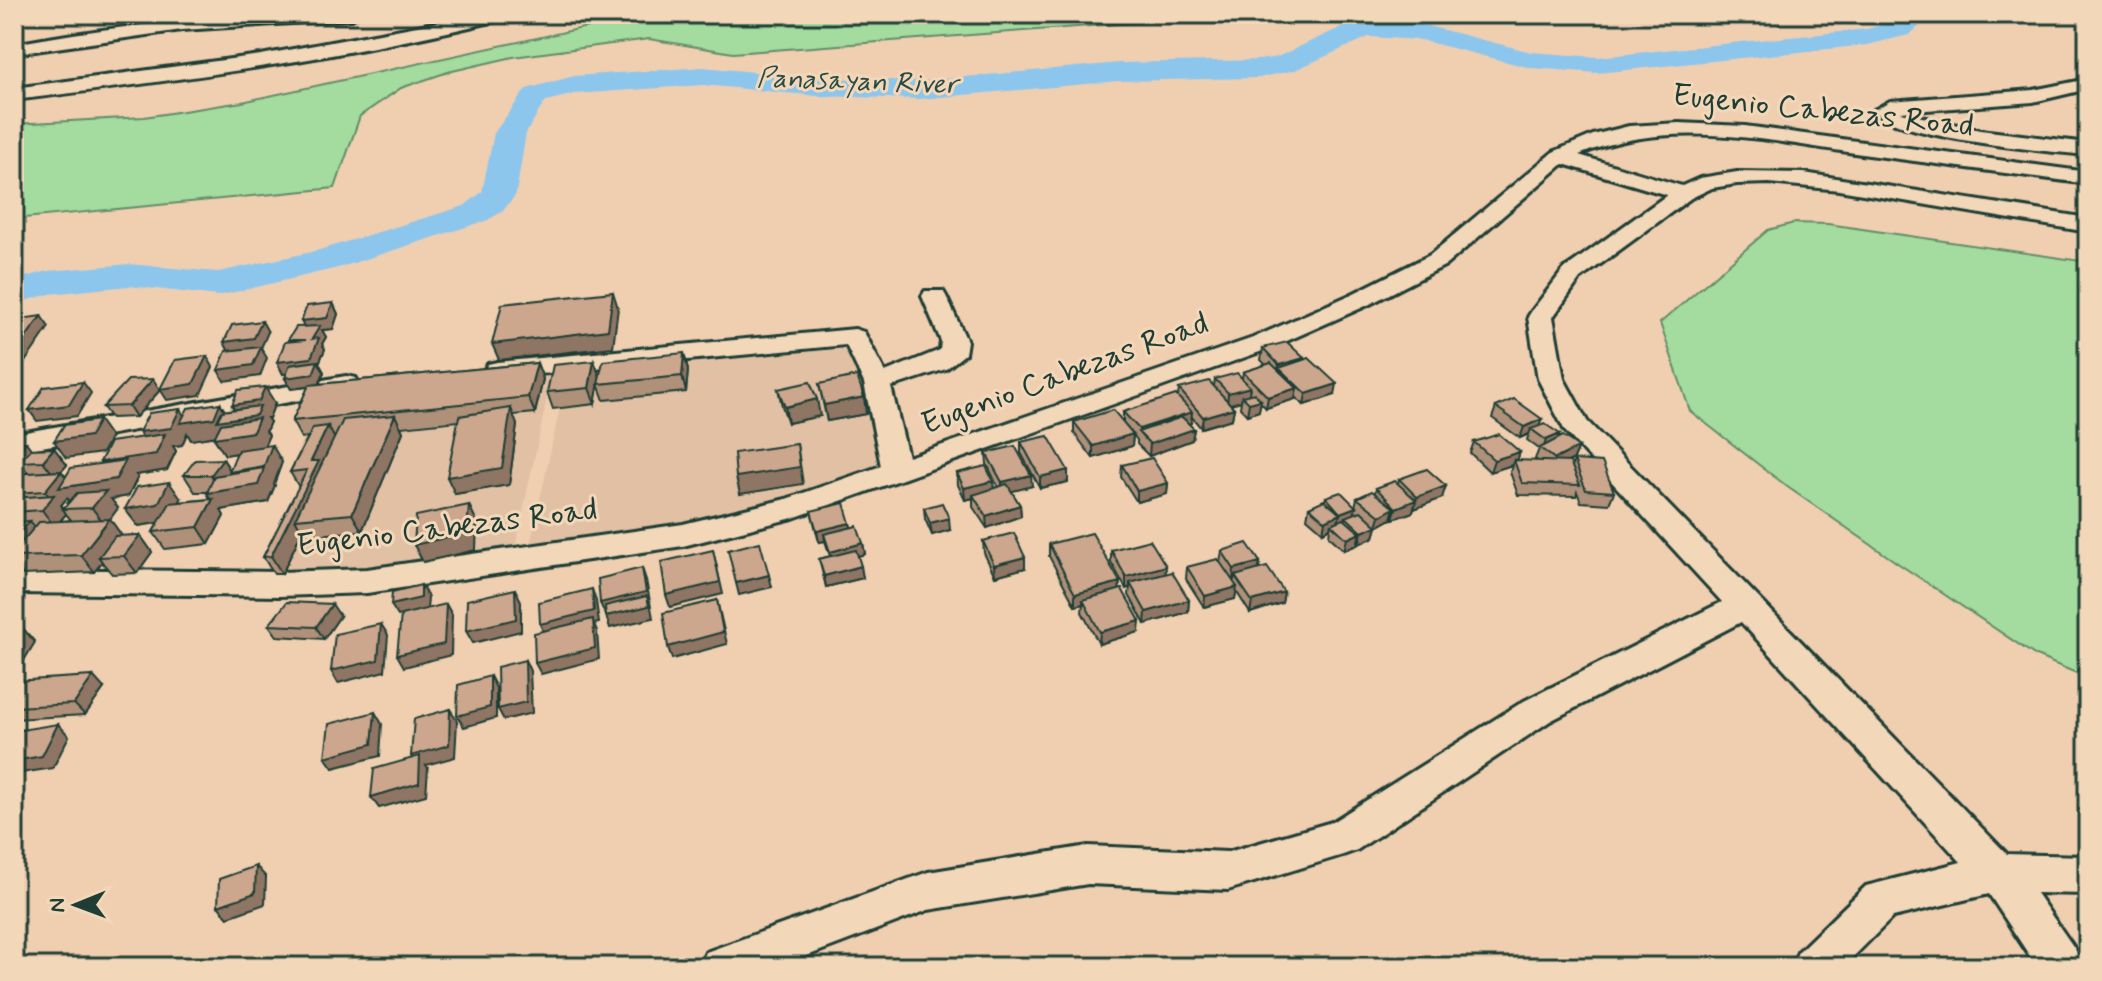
<svg xmlns="http://www.w3.org/2000/svg" width="2102" height="981" font-family="Mynerve,sans-serif">
<style>
.built{fill:#e1c0a4}
.green{fill:#a4db9e;stroke:#628c69;stroke-width:2}
.lines{fill:none;stroke-linecap:round;stroke-linejoin:round}
.river{fill:#8dc6ec;fill-rule:evenodd}
.minor-casing{stroke:#1f3d34;stroke-width:6}
.minor{fill:#f2d7b9;fill-rule:evenodd}
.wall{fill:#af9079;stroke:#1f3d34;stroke-width:2;fill-rule:evenodd}
.shaded-wall{fill:#8f7563;stroke:#1f3d34;stroke-width:2}
.building{fill:#cca78d;stroke:#1f3d34;stroke-width:2}
.labels{text-anchor:middle;dominant-baseline:central;stroke-width:6;stroke-linejoin:round;paint-order:stroke}
.far-water-label{font-size:28px;font-style:italic;fill:#2a4b46;stroke:#f2d7b9}
.street-label{font-size:32px;fill:#1f3d34;stroke:#f2d7b9}
</style>
<rect width="100%" height="100%" fill="#f0cfb1"/>
<filter id="ink" filterUnits="userSpaceOnUse"><feTurbulence type="fractalNoise" baseFrequency=".0125" numOctaves="2"/><feDisplacementMap in="SourceGraphic" scale="16" xChannelSelector="R" yChannelSelector="G"/><feConvolveMatrix kernelMatrix="1 2 1 2 8 2 1 2 1" color-interpolation-filters="sRGB"/></filter>
<g filter="url(#ink)">
<path class="built" d="M847,342L883,470L700,523L530,545L568,371Z
M552,376L515,548L364,576L262,580L309,457L296,458L316,395Z"/>
<path class="green" d="M647,14H1202L1144,22L733,53L649,39L513,57L448,72L401,88L360,116L335,188L14,219V124L144,117L242,102Z
M1794,223L1828,224L2088,262V678L2036,656L1896,562L1786,486L1690,411L1660,323L1768,230Z"/>
<g class="lines">
<path class="river" d="M1896,14H1922L1923,23L1909,35L1867,45L1598,73L1531,68L1420,40L1369,37L1295,70L1259,78L1119,81L920,99L818,96L703,85L575,94L546,101L539,111L526,133L516,194L503,211L488,220L338,268L218,296L129,286L50,294L14,304V280L48,271L129,264L218,272L316,251L464,206L482,192L494,133L526,89L574,76L703,67L818,78L920,81L1119,63L1259,60L1277,57L1342,27L1369,21L1420,24L1531,52L1598,57L1867,29L1897,20Z"/>
<g class="minor-casing">
<path id="minor" d="M259,14H360L352,19L182,30L14,54V44C95,29 176,20 259,14Z
M482,14H513L511,17C348,58 180,80 14,100V88L261,55Z
M2088,79V89L2033,102L1900,112L1980,130L2088,143V155C2046,151 1898,139 1874,110L1890,101L2033,90Z
M1679,123L1745,126L2088,172V184C2015,174 1942,165 1869,155C1775,142 1670,116 1579,155L1682,186L1700,178L1737,172L1804,173L2088,218V232L1839,190L1769,183L1737,184L1712,188L1691,198L1580,279L1553,317L1564,379L1587,421L2007,854L2088,856V894L2036,893L2077,952L2084,967H2037L1989,894L1893,917L1843,967H1791L1798,952L1866,886L1961,862L1741,622L1550,721L1357,850L1343,855L1228,890L1088,884L928,910L778,967H699L706,952L928,872L1088,846L1228,852L1332,822L1524,701L1722,602L1565,431L1538,379L1528,317L1531,312L1564,269L1667,195L1563,164L1446,265L1368,305L1271,348L793,518L683,546L367,593L280,596L14,593V569L280,572L367,569L683,524L786,499L881,466L864,383L846,345L497,378L488,376L484,370L488,364L497,362L855,329L864,332L885,372L940,350L941,341L922,296L925,291H943L946,296L967,341L965,354L946,369L891,387L908,457L1253,338L1350,295L1430,255L1553,152L1593,135L1629,126Z
M346,376L356,378L359,384L356,390L14,452V434Z"/>
</g>
<use href="#minor" class="minor"/>
</g>
<path class="wall" d="M333,303L338,314L333,329L322,330L326,337L322,344L325,349L319,363L324,372L320,384L537,363L543,379L535,413L513,415L517,425L509,485L455,494L458,421L401,427L403,432L362,531L306,536L302,531L282,574H274L263,557L299,487L290,472L308,437L301,438L292,421L309,387L291,389L285,378L287,373L283,374L277,362L289,342L288,340L304,327L301,321Z
M1263,348L1303,360L1335,395L1304,405L1295,397V399L1266,408L1260,402L1259,411L1247,415L1240,408L1241,401L1230,404L1234,408L1232,419L1201,428L1192,417L1191,423L1188,424L1194,429L1192,440L1149,456L1137,444V440L1133,435L1132,446L1093,458L1074,433V422H1123V412L1178,397L1179,389L1214,386L1215,379L1242,378L1243,372L1266,365L1261,360Z
M684,353L688,370L686,392L604,400L598,384L595,404L553,409L547,392L594,361L600,377Z
M819,384L864,397L866,414L827,421Z
M778,389L820,416L788,423L782,406Z
M160,390L136,417L111,418L103,407Z
M220,403L225,411L234,409L232,405L275,403L269,418H267L270,422L266,431L269,435L264,446L282,462L274,484L275,485L268,502L221,510L224,516L209,544L165,549L153,532L158,523L138,526L125,509L181,499L179,502L210,499L207,492H195L184,475L223,459L230,470L237,453L225,455L214,438L215,436L191,440L187,433L182,445L173,446L176,451L167,470L136,475L138,477L128,496L111,499L118,508L110,519L122,536L140,535L152,552L137,573L112,574L102,562L94,572L23,575L18,569L14,572V442L31,449L54,448L67,465L61,471L66,477L101,464L100,462L184,416ZM23,466L28,473L17,474ZM67,498L69,501L64,508L61,505ZM66,514L71,520L60,521Z
M1496,407L1540,426L1558,438L1579,447L1574,459L1568,462L1572,466L1574,460L1614,492L1609,504L1581,502L1577,492L1576,496L1518,495L1510,472L1512,465L1490,472L1470,453L1474,442L1520,452L1517,461H1538L1535,459L1539,449L1527,440L1529,434L1520,438L1492,418Z
M1021,442L1068,470V482L1040,488L1021,453Z
M986,453L1032,486L1011,491L1020,505L1021,516L987,528L973,507V498L965,500L958,485L957,473L993,481L994,488L998,487L987,464Z
M1122,465L1168,483L1167,494L1137,502L1121,477Z
M1399,479L1442,498L1414,509L1413,512L1393,519L1392,518L1391,519L1377,527L1374,537L1359,544L1357,542V545L1344,550L1329,536L1330,528L1323,532L1307,518L1309,507L1325,501L1326,497L1355,507L1357,498L1375,493L1376,488L1398,483Z
M924,508L950,530L932,535L925,519Z
M811,511L850,523L851,527L863,543L865,554L858,556L863,578L826,587L819,559L830,556L825,541L819,542Z
M983,541L1025,568L995,576L984,553Z
M1049,544L1119,590L1139,632L1099,644L1082,612L1083,604L1075,606L1049,556Z
M1111,550L1165,574L1189,600L1188,612L1145,624L1129,595L1130,587L1126,589L1111,562Z
M1222,551L1260,562L1259,569L1284,592L1282,603L1250,613L1236,591L1235,599L1204,607L1186,579L1187,567L1220,562Z
M340,616L324,639L277,636L269,625Z
M14,681L104,688L85,715L14,719Z"/>
<path class="shaded-wall" d="M613,292L618,308L613,347L499,360L492,344Z
M333,303L338,314L333,329L322,330L326,337L322,344L325,349L319,363L324,372L319,385L291,389L285,378L315,369L283,374L277,362L307,332L301,321Z
M41,316L49,327L20,369L14,370V354Z
M262,321L268,332L261,348L267,358L260,376L224,381L218,370L230,354L224,342Z
M684,353L688,370L686,392L682,376Z
M207,356L213,367L200,395L167,400L160,389Z
M1304,358L1302,369L1279,368L1277,376L1279,365Z
M594,361L600,377L595,404L589,388Z
M537,363L543,379L535,413L528,397Z
M153,379L160,390L136,417L129,406Z
M83,382L91,393L77,416L37,421L29,410Z
M1337,384L1335,395L1304,405L1306,394Z
M265,387L275,403L269,418H267L270,422L266,431L269,435L263,449L225,455L214,438L224,435L191,440L187,433L182,445L173,446L176,451L167,470L136,475L138,477L128,496L111,499L118,508L110,519L122,536L99,557L102,562L94,572L81,555L105,525L92,508L73,505L67,498L61,505L66,514L55,527L42,510L51,499L45,491L61,471L73,486L112,479L100,462L151,449L139,432L180,409L188,422L220,403L230,419L239,418L232,405Z
M1250,387L1248,399L1242,396L1241,401L1227,405L1228,393Z
M1297,388L1295,399L1266,408L1268,397Z
M864,397L866,414L827,421L824,405Z
M817,399L820,416L788,423L785,407Z
M1261,400L1259,411L1247,415L1249,403Z
M511,408L517,425L509,485L455,494L447,477Z
M1234,408L1232,419L1201,428L1203,417Z
M1192,412L1191,423L1144,439L1139,433V429Z
M395,415L403,432L362,531L352,514Z
M1542,419L1538,430L1531,429L1529,434L1520,438L1524,427Z
M99,420L111,437L102,453L66,458L54,441Z
M328,426L337,443L295,519L302,531L282,574L271,556L311,461Z
M1194,429L1192,440L1149,456L1150,444Z
M1133,434L1132,446L1093,458V446Z
M1560,434L1555,446L1543,450L1546,440Z
M26,442L34,453L19,462L23,466L14,477V455Z
M797,444L803,484L740,494L736,477Z
M272,445L282,462L274,484L275,485L268,502L221,510L224,516L209,544L198,527L212,501L207,493L222,491L211,475L223,459L231,472Z
M1579,447L1574,459L1551,470L1555,459Z
M54,448L67,465L56,478L43,461Z
M1520,452L1516,464L1514,460L1512,465L1490,472L1494,460Z
M1068,470V482L1040,488V477Z
M1031,475L1032,486L1002,494V482Z
M993,481L994,493L973,495V498L965,500L964,488Z
M169,482L181,499L170,521L138,526L125,509Z
M1168,483L1167,494L1137,502V491Z
M1446,486L1442,498L1414,509L1417,497Z
M1416,500L1413,512L1393,519L1396,508Z
M469,505L477,522L476,550L423,562L414,545Z
M1020,505L1021,516L987,528L986,516Z
M1356,507L1353,519L1346,517L1345,522L1338,524L1340,513Z
M1394,508L1391,519L1377,527L1374,537L1359,544L1362,532L1377,526L1380,516Z
M1340,514L1337,525L1331,524L1330,528L1323,532L1325,521Z
M949,518L950,530L932,535L930,523Z
M30,521L44,538L14,557V539Z
M850,523L852,534H824L825,541L819,542L817,531Z
M1360,533L1357,545L1344,550L1347,539Z
M140,535L152,552L137,573L124,556Z
M863,543L865,554L832,563L830,552Z
M713,550L723,594L670,607L666,595Z
M1025,557V568L995,576L994,565Z
M1260,562L1258,573L1235,576L1234,580L1233,581L1234,569Z
M861,566L863,578L826,587L824,576Z
M1166,566L1165,578L1130,583V587L1126,589V577Z
M642,568L646,580L653,618L610,628L606,616L648,604L605,614L600,603Z
M769,575L772,587L739,595L736,583Z
M1120,582L1119,594L1083,600V604L1075,606V594Z
M421,585L428,597L427,610L398,616L391,605Z
M1237,587L1235,599L1204,607L1205,596Z
M515,589L521,601V631L473,643L466,631Z
M592,589L596,601L599,623L594,624L597,631L599,659L541,674L535,663L545,636L540,624Z
M1284,592L1282,603L1250,613L1252,601Z
M717,600L727,644L672,659L668,647Z
M1189,600L1188,612L1145,624L1146,612Z
M332,604L340,616L324,639L316,627Z
M446,604L452,615L451,655L404,667L397,655Z
M1140,621L1139,632L1099,644L1100,632Z
M381,624L388,635L385,671L338,683L331,671Z
M20,625L35,642L14,677V634Z
M525,660L530,671L532,713L504,720L498,709Z
M93,676L104,688L85,715L74,704Z
M490,676L496,688V718L464,727L457,716Z
M450,709L457,721L455,757L426,765L428,768L426,795L379,808L371,797L418,767L411,756Z
M375,712L382,724L380,756L333,768L325,757Z
M58,724L69,736L53,768L14,774V761Z
M256,866L266,877L265,904L228,917L218,906Z"/>
<path class="building" d="M613,292L608,330L492,344L502,304Z
M333,303L327,318L301,321L307,306Z
M41,316L14,354V320Z
M262,321L254,338L224,342L232,325Z
M320,326L312,339L319,338L311,358L277,362L285,342L306,340H288L296,327Z
M1287,342L1304,358L1279,365L1263,348Z
M261,347L253,365L218,370L226,351Z
M684,353L682,376L598,384L603,361Z
M207,356L193,384L160,389L175,360Z
M1309,358L1337,384L1306,394L1279,368Z
M318,361L313,374L285,378L290,365Z
M594,361L589,388L547,392L553,365Z
M537,363L528,397L292,421L309,385Z
M1271,363L1297,388L1268,397L1243,372Z
M1237,373L1250,387L1228,393L1215,379Z
M857,376L864,397L824,405L819,384Z
M153,379L129,406L103,407L128,380Z
M1209,381L1234,408L1203,417L1179,389Z
M83,382L69,405L29,410L44,387Z
M810,382L817,399L785,407L778,389Z
M265,387L259,401L232,405L238,390Z
M1254,393L1261,400L1249,403L1242,396Z
M1176,395L1192,412L1139,429L1123,412Z
M1514,399L1542,419L1524,427L1496,407Z
M220,403L214,418L180,423L188,408Z
M260,406L256,415L217,421L222,411Z
M511,408L502,468L447,477L459,416Z
M180,409L171,428L139,432L149,413Z
M1113,410L1133,434L1093,446L1074,422Z
M395,415L352,514L295,519L343,420Z
M1182,417L1194,429L1150,444L1138,432Z
M259,418L253,432L214,438L221,424Z
M99,420L90,436L54,441L64,425Z
M1545,424L1560,434L1546,440L1531,429Z
M328,426L311,461H319L271,556L263,557L307,470L290,472L313,428Z
M165,434L156,454L100,462L110,442Z
M1499,434L1520,452L1494,460L1474,442Z
M1048,436L1068,470L1040,477L1021,442Z
M1563,436L1579,447L1555,459L1540,448Z
M14,442H26L14,455Z
M797,444L800,467L736,477L734,453Z
M272,445L264,466L229,472L238,450Z
M1015,446L1031,475L1002,482L986,453Z
M54,448L43,461L19,462L31,449Z
M1152,458L1168,483L1137,491L1122,465Z
M223,459L211,475H184L195,460Z
M126,460L116,479L59,488L71,468Z
M1514,460L1570,462L1580,485L1522,483Z
M1574,460L1602,462L1614,492L1586,490Z
M986,466L993,481L964,488L957,473Z
M264,468L258,485L207,493L214,476Z
M1427,469L1446,486L1417,497L1399,479Z
M61,471L45,491L14,493V474Z
M1395,481L1416,500L1396,508L1376,488Z
M169,482L158,504L125,509L137,487Z
M1007,484L1020,505L986,516L973,495Z
M106,491L92,508L63,509L77,493Z
M1372,491L1394,508L1380,516L1357,498Z
M1341,492L1356,507L1340,513L1326,497Z
M54,495L42,510L14,512V498Z
M213,499L198,527L153,532L170,503Z
M1324,500L1340,514L1325,521L1309,507Z
M844,503L850,523L817,531L811,511Z
M942,503L949,518L930,523L924,508Z
M469,505L467,533L414,545L416,516Z
M1361,511L1377,526L1362,532L1346,517Z
M109,519L81,555L14,557V551L39,522Z
M1344,519L1360,533L1347,539L1331,524Z
M30,521L14,539V522Z
M857,526L863,543L830,552L824,534Z
M1014,533L1025,557L994,565L983,541Z
M1092,533L1120,582L1075,594L1049,544Z
M140,535L124,556L99,557L115,536Z
M1150,540L1166,566L1126,577L1111,550Z
M760,542L769,575L736,583L728,550Z
M1247,543L1260,562L1234,569L1222,551Z
M713,550L720,582L666,595L661,562Z
M856,550L861,566L824,576L819,559Z
M1218,559L1237,587L1205,596L1187,567Z
M1267,567L1284,592L1252,601L1235,576Z
M642,568L646,592L600,603L598,579Z
M1172,572L1189,600L1146,612L1130,583Z
M421,585V598L391,605L392,592Z
M515,589L516,619L466,631L467,600Z
M592,589L594,611L540,624L539,602Z
M1122,589L1140,621L1100,632L1083,600Z
M647,596L649,606L606,616L605,606Z
M717,600L723,632L668,647L663,613Z
M287,602L332,604L316,627L269,625Z
M446,604L444,644L397,655L401,615Z
M593,619L595,648L535,663L534,633Z
M381,624L378,660L331,671L335,634Z
M14,625H20L14,634Z
M525,660L526,702L498,709L497,667Z
M93,676L74,704L14,707V681Z
M490,676V707L457,716L458,685Z
M450,709L449,745L411,756L414,719Z
M375,712L372,744L325,757L329,724Z
M58,724L42,756L14,761V731Z
M420,756L419,783L371,797L374,769Z
M256,866L255,893L218,906L219,879Z"/>
</g>
<g class="labels">
<g class="far-water-label">
<text transform="translate(857 82) rotate(2)">Panasayan River</text>
</g>
<g class="street-label">
<text transform="translate(1823 111) rotate(6)">Eugenio Cabezas Road</text>
<text transform="translate(1065 374) rotate(-20)">Eugenio Cabezas Road</text>
<text transform="translate(447 528) rotate(-7)">Eugenio Cabezas Road</text>
</g>
</g>
<rect width="2102" height="981" fill="none" stroke="#f2d7b9" stroke-width="48"/>
<rect x="24" y="24" width="2054" height="933" fill="none" stroke="#1f3d34" stroke-width="3" filter="url(#ink)"/>
<g transform="translate(76 905) rotate(269)" stroke="#f2d7b9" stroke-width="6" paint-order="stroke">
<path d="M0-6L14 30L0 20L-14 30Z" fill="#1f3d34"/>
<text y="-12" font-size="22" font-weight="bold" text-anchor="middle" fill="#1f3d34">N</text>
</g>
</svg>
